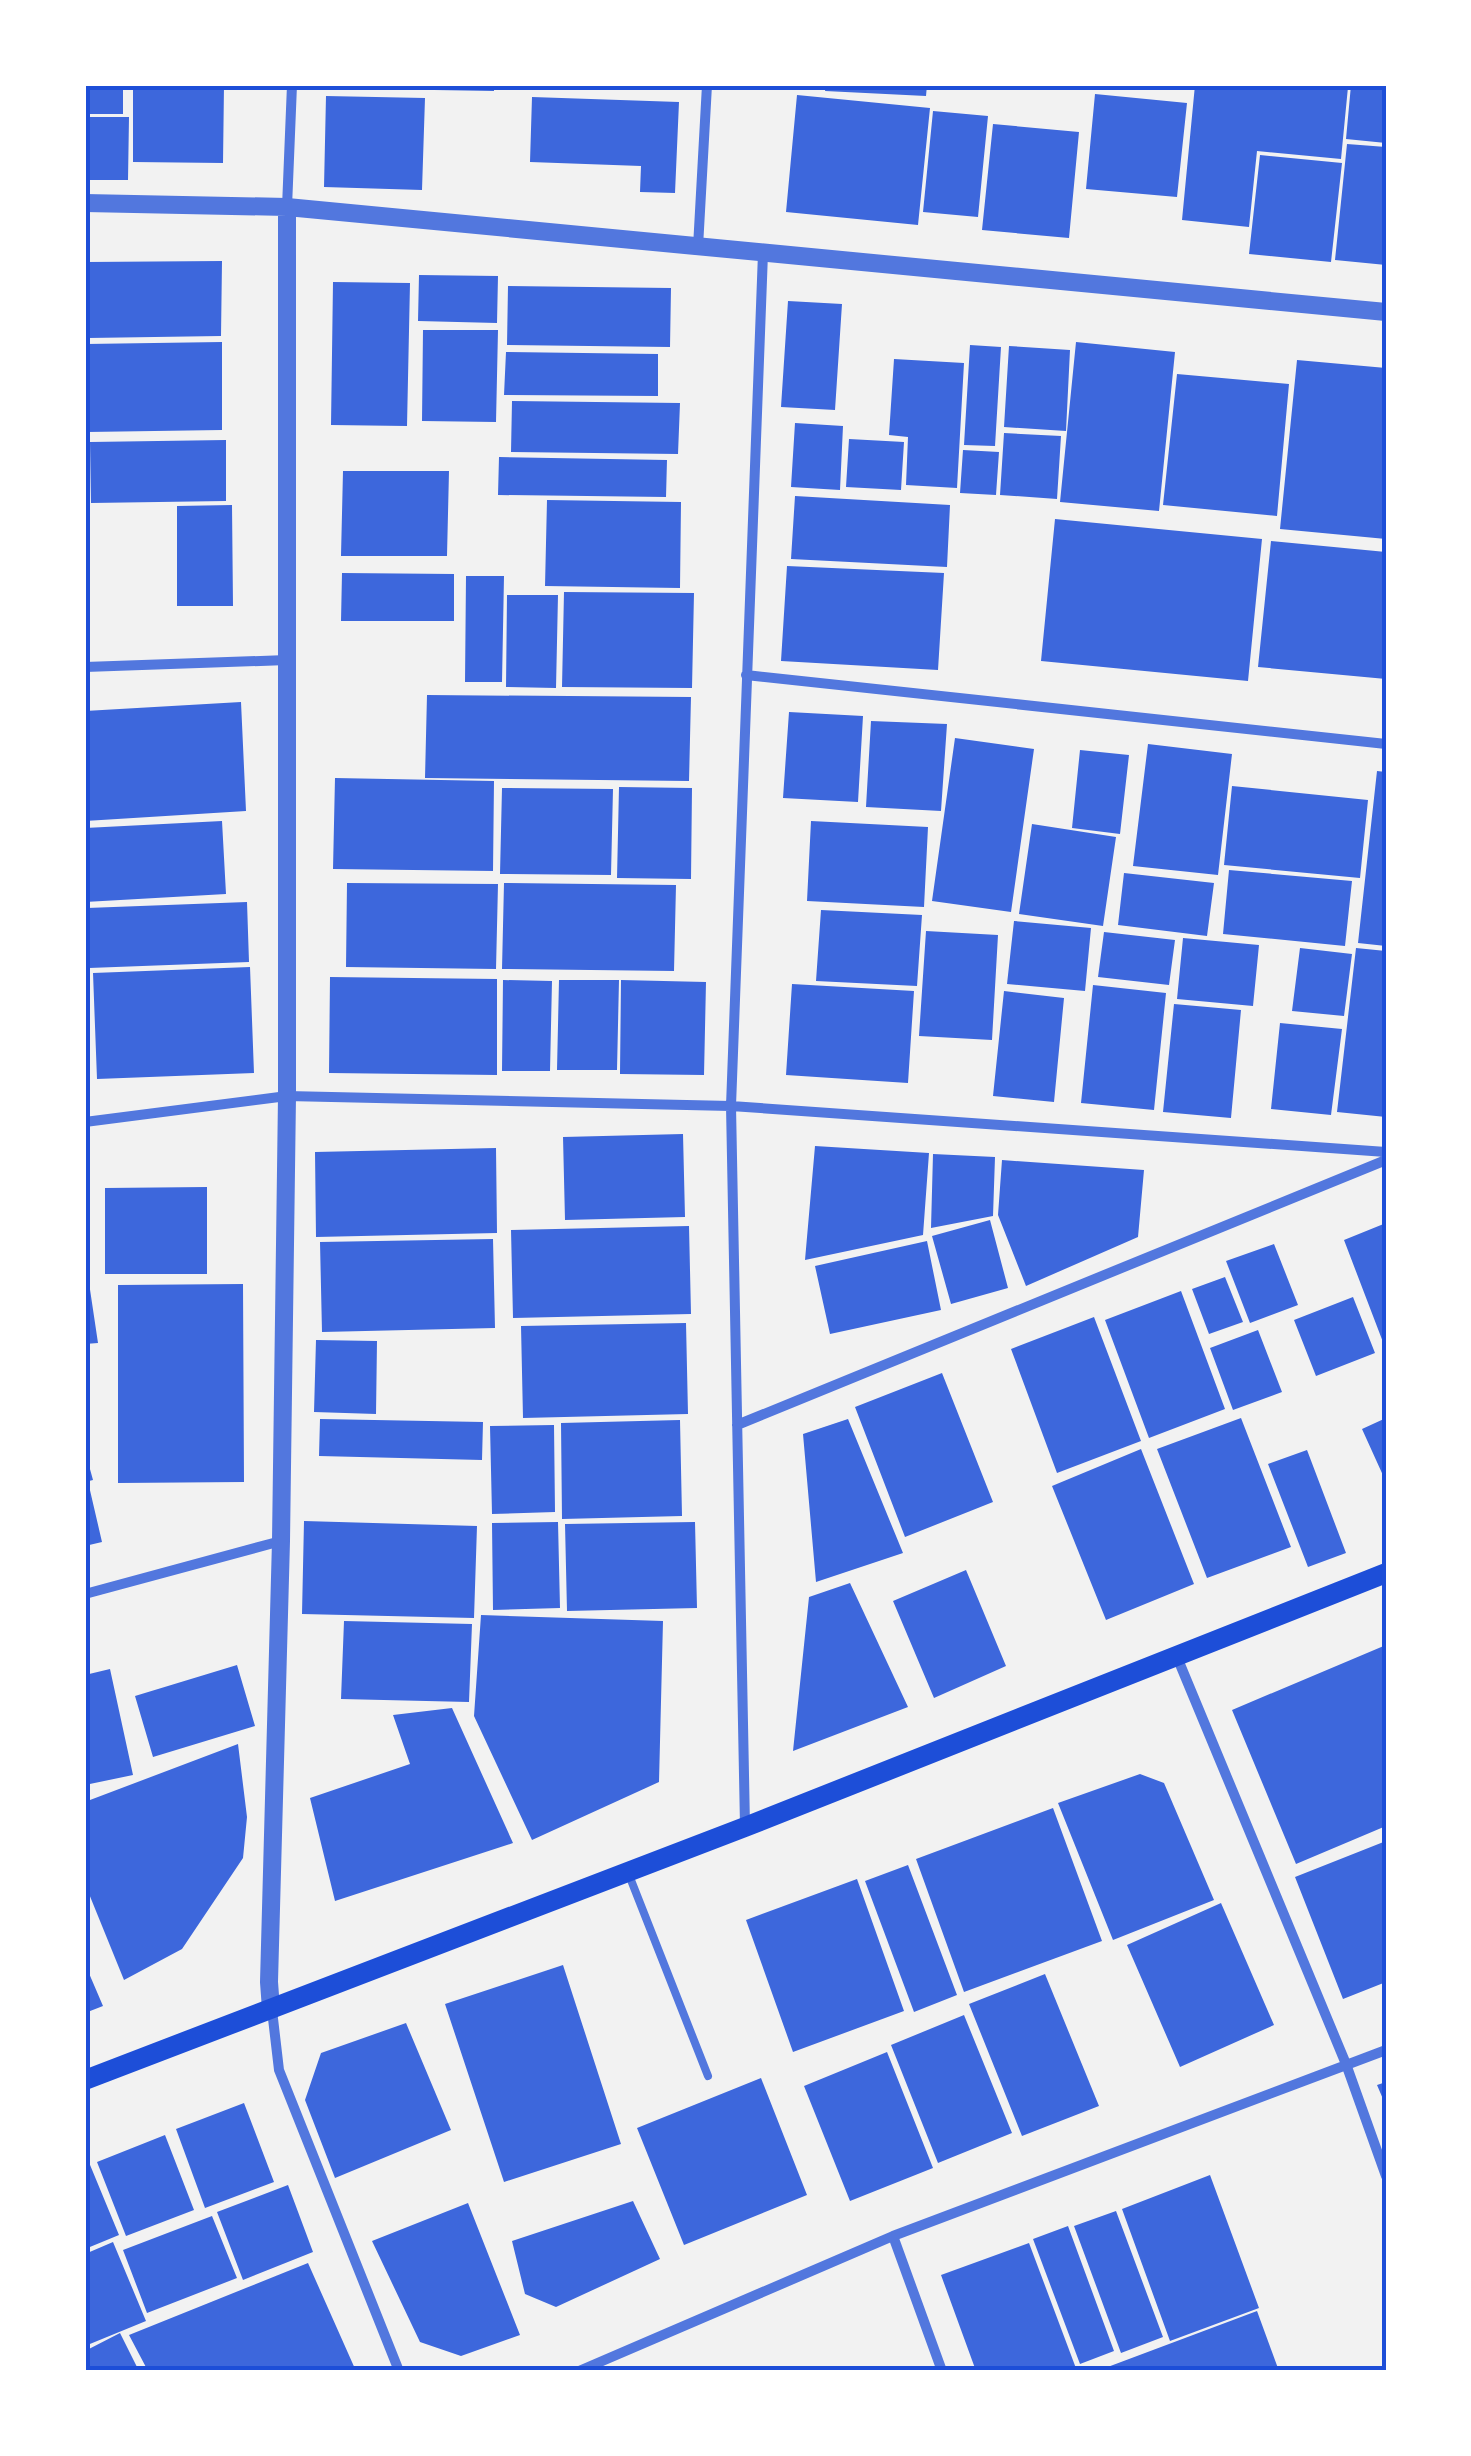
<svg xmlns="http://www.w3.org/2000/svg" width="1471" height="2456" font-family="Roboto,sans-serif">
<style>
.building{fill:#3d67dc}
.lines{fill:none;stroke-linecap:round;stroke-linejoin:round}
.service{stroke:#5277de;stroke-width:8}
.minor{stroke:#5277de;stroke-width:10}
.tertiary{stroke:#5277de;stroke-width:18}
.secondary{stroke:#1d4ed8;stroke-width:20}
.neatline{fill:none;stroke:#1d4ed8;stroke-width:4}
</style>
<rect width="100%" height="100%" fill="#f2f2f2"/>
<path class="building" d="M85,85H123V114H85Z
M133,85H224L223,163L133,162Z
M336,85H406V90L336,89Z
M434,85H494V91L434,90Z
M826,85H927L926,96L825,91Z
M1195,85L1348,87L1341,159L1257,151L1249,227L1182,220Z
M1351,85L1386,88V143L1346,139Z
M1095,94L1187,103L1177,197L1086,189Z
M797,95L930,108L918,225L786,212Z
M326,96L425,98L422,190L324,187Z
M532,97L679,102L675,193L640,192L641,166L530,162Z
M933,111L988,116L978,217L923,212Z
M85,117H129L128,180H85Z
M993,124L1079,132L1069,238L982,230Z
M1347,144L1386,147V265L1335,260Z
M1260,155L1342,163L1331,262L1249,254Z
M222,261L221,336L88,338L87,262Z
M419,275L498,276L497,323L418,321Z
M333,282L410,283L407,426L331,425Z
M508,286L671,288L670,347L507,345Z
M788,301L842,304L835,410L781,407Z
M423,330H498L496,422L422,421Z
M222,342V430L87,432L86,344Z
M1076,342L1175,352L1159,511L1060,502Z
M970,345L1001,347L995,446L964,445Z
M1009,346L1070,350L1066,431L1004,427Z
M506,352L658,354V396L504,395Z
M894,359L964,363L957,488L906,485L908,437L889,435Z
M1297,360L1386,368V539L1280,529Z
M1177,374L1289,384L1277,516L1163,505Z
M512,401L680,403L678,454L511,452Z
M795,423L843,426L840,490L791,487Z
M1004,433L1061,436L1057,499L1000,495Z
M849,439L904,442L901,490L846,487Z
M226,440V501L91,503L90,442Z
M963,450L999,452L996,495L960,493Z
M499,457L667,460L666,497L498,495Z
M343,471H449L447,556H341Z
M795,496L950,505L947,567L791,559Z
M547,500L681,502L680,588L545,586Z
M232,505L233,606H177V506Z
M1055,519L1262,539L1248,681L1041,661Z
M1271,541L1386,552V679L1258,667Z
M787,566L944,573L938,670L781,661Z
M342,573L454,574V621H341Z
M466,576H504L502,682H465Z
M564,592L694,593L692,688L562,687Z
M507,595H558L556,688L506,687Z
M427,695L691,697L689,781L425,778Z
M241,702L246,811L85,821V711Z
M789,712L863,716L858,802L783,798Z
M871,721L947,724L941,811L866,807Z
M955,738L1034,749L1011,912L932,901Z
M1148,744L1232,754L1218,875L1133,866Z
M1080,750L1129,755L1120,834L1072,828Z
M1377,771L1386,772V946L1358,943Z
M335,778L494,781L493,871L333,869Z
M1232,786L1368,800L1360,878L1224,865Z
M619,787L692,788L691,879L617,878Z
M502,788L613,789L611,875L500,874Z
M222,821L226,894L85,902V828Z
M811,821L928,827L924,907L807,901Z
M1032,824L1116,837L1103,926L1019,914Z
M1229,870L1352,881L1345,946L1223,934Z
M1124,873L1214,883L1207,936L1118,925Z
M347,883L498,884L496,969L346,967Z
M504,883L676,885L674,971L502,969Z
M247,902L249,962L89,968L87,908Z
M821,910L922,915L917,986L816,981Z
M1014,921L1091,928L1085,991L1007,984Z
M926,931L998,935L992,1040L919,1036Z
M1104,932L1175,940L1169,985L1098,977Z
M1183,938L1259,945L1253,1006L1177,999Z
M1300,948L1352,954L1344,1016L1292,1011Z
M1356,948L1386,951V1117L1337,1112Z
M250,967L254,1073L97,1079L93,973Z
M330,977L497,979V1075L329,1073Z
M503,980L552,981L550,1071H502Z
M559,980H619L617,1070H557Z
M621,980L706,982L704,1075L620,1074Z
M792,984L914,991L908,1083L786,1075Z
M1093,985L1166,993L1154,1110L1081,1103Z
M1004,991L1064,998L1054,1102L993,1096Z
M1174,1004L1241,1010L1231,1118L1163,1112Z
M1280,1023L1342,1029L1331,1115L1271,1109Z
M683,1134L685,1217L565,1220L563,1137Z
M815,1146L929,1153L923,1235L805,1260Z
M496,1148L497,1233L316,1237L315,1152Z
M933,1154L995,1157L993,1216L931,1228Z
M1002,1160L1144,1170L1138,1237L1026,1286L998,1215Z
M207,1187V1274H105V1188Z
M990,1220L1008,1288L951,1304L932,1236Z
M1386,1223V1350L1344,1240Z
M689,1226L691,1314L513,1318L511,1230Z
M493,1239L495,1328L322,1332L320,1242Z
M927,1241L941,1310L830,1334L815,1266Z
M1274,1244L1298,1305L1250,1323L1226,1261Z
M85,1256L98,1343L85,1344Z
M1225,1277L1243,1322L1209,1334L1192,1289Z
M243,1284L244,1482L118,1483V1285Z
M1181,1291L1225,1409L1149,1438L1105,1320Z
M1353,1297L1375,1353L1316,1376L1294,1320Z
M1094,1317L1141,1441L1057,1473L1011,1349Z
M686,1323L688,1414L523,1418L521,1326Z
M1258,1330L1282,1392L1233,1410L1210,1348Z
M316,1340L377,1341L376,1414L314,1412Z
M942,1373L993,1502L905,1537L855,1407Z
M1241,1418L1291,1547L1207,1578L1157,1449Z
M1386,1418V1482L1362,1429Z
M320,1419L483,1422L482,1460L319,1456Z
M848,1419L903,1553L816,1582L803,1434Z
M680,1420L682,1516L562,1519L561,1423Z
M554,1425L555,1512L492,1514L490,1426Z
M1141,1449L1194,1584L1106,1620L1052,1486Z
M1307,1450L1346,1553L1308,1567L1268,1464Z
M85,1451L93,1480L85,1482Z
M89,1486L102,1542L85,1546V1487Z
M304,1521L477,1526L474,1618L302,1614Z
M558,1522L560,1608L493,1610L492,1523Z
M695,1522L697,1608L567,1611L565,1524Z
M966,1570L1006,1666L934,1698L893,1601Z
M850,1583L908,1707L793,1751L809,1597Z
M481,1615L663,1621L659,1782L532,1840L474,1716Z
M344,1621L472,1624L469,1702L341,1699Z
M1386,1645V1826L1296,1864L1232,1710Z
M237,1665L255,1726L153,1757L135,1696Z
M110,1669L133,1775L85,1785V1675Z
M452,1708L513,1843L335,1901L310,1798L410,1764L393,1715Z
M238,1744L247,1817L243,1858L182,1949L124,1980L85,1884V1825L89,1821L90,1800Z
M1140,1774L1164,1783L1214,1900L1113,1940L1058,1803Z
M1053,1808L1102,1941L964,1992L916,1859Z
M1386,1841V1982L1343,1999L1295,1877Z
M908,1865L957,1995L914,2012L865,1881Z
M857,1879L904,2011L793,2052L746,1920Z
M1221,1903L1274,2025L1180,2067L1127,1945Z
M85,1964L103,2006L85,2013Z
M563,1965L621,2144L504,2182L445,2004Z
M1045,1974L1099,2106L1022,2136L969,2004Z
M964,2015L1012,2133L938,2163L891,2045Z
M406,2023L451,2130L335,2178L305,2100L321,2053Z
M887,2052L933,2168L850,2201L804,2086Z
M761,2078L807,2195L684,2245L637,2128Z
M1386,2082V2106L1377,2085Z
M244,2103L274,2182L205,2208L176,2129Z
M165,2135L194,2210L126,2236L97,2162Z
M88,2160L119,2235L85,2249V2161Z
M1210,2175L1259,2308L1170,2341L1122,2209Z
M288,2185L313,2252L243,2280L217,2212Z
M633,2201L660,2259L556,2307L525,2294L512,2241Z
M468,2203L520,2335L461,2356L420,2342L372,2241Z
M1116,2211L1163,2337L1121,2353L1074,2226Z
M212,2216L237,2278L147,2313L123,2250Z
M1068,2226L1114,2351L1080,2364L1033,2239Z
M113,2242L146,2321L85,2346V2254Z
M1029,2243L1077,2371H976L941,2275Z
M308,2263L356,2371H148L129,2335Z
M1257,2311L1279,2371H1097Z
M120,2333L139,2371H85V2351Z"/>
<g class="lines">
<path class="service" d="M629,1875L708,2076"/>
<path class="minor" d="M287,207L292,85
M698,247L707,85
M85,667L287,660
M746,675L1386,744
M85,1122L287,1096L731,1106L1386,1152
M737,1425L1386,1160
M85,1594L281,1541
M1177,1657L1346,2064L1386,2176
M745,1826L731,1106L763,253
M272,2010L279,2070L399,2371
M893,2236L942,2371
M579,2371L893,2236L1386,2050"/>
<path class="tertiary" d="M85,203L287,207L1386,312
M271,2009L269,1982L281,1541L287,1096V207"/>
<path class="secondary" d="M85,2080L745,1827L1386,1573"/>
</g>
<rect width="1471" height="2456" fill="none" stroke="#ffffff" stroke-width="175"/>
<rect x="88" y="88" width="1296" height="2280" class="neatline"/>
</svg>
